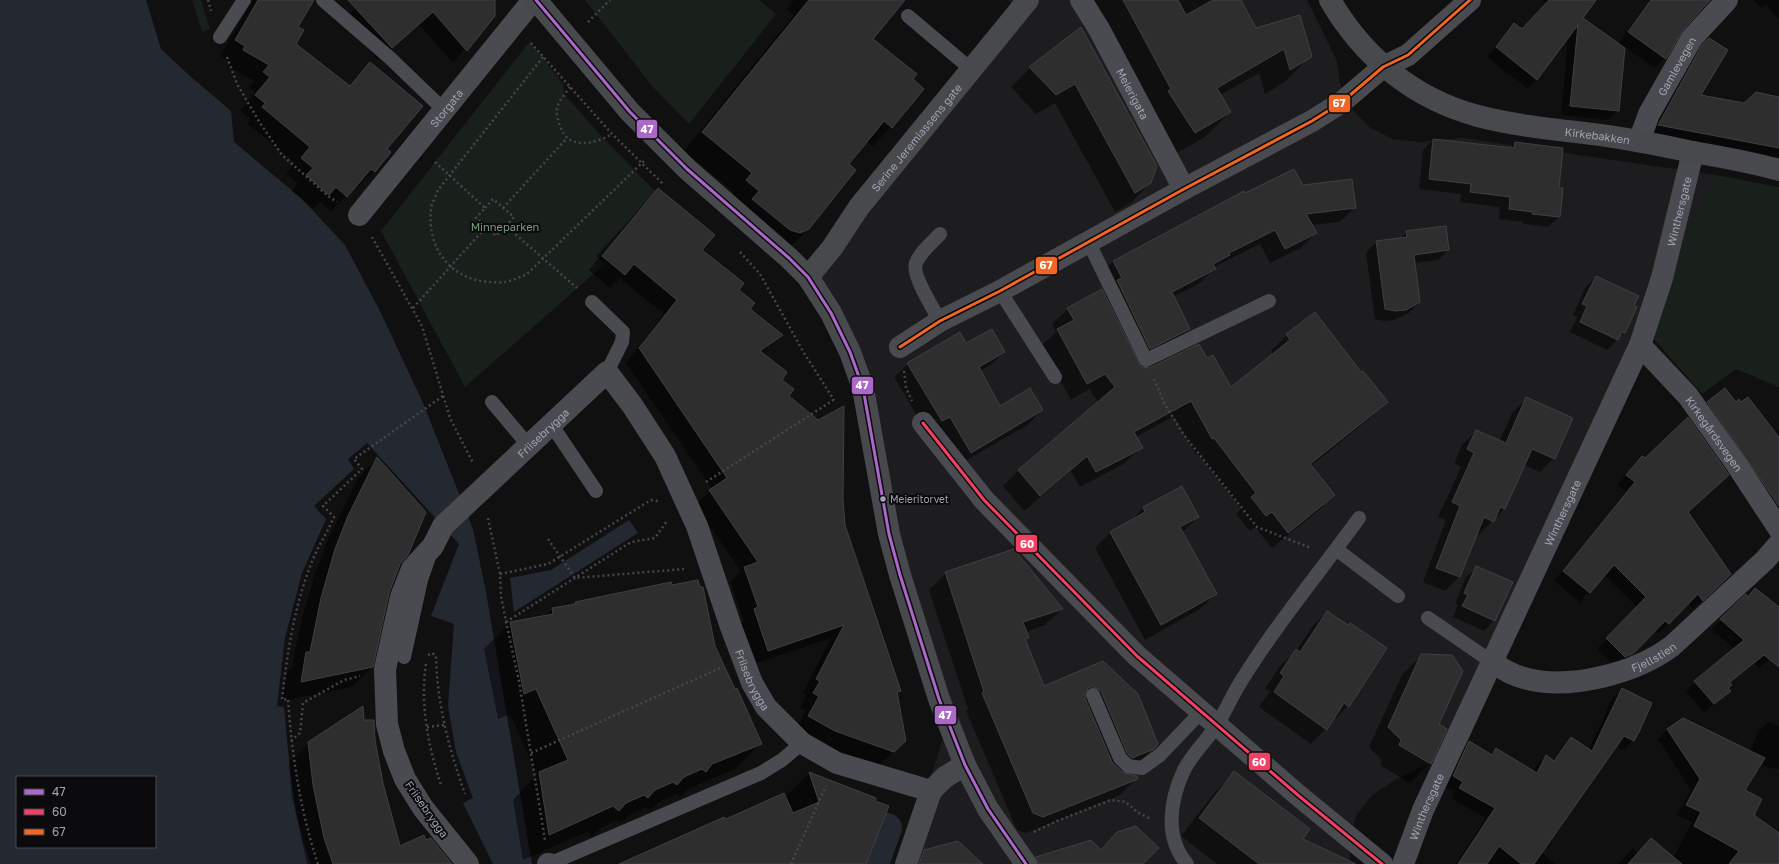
<svg xmlns="http://www.w3.org/2000/svg" width="1779" height="864" font-family="'Golos Text',sans-serif">
<style>
.built{fill:#1d1d1f}
.green{fill:#191f1a}
.water{fill:#242931;fill-rule:evenodd}
.shadow{fill:#0007;fill-rule:evenodd}
.lines{fill:none;stroke-linecap:round;stroke-linejoin:round}
.canal{stroke:#242931;stroke-width:30}
.building{fill:#2e2e2f;stroke:#3f4044}
.path{stroke:#46464b;stroke-width:2.5;stroke-dasharray:2 3;stroke-linecap:butt}
.lane{stroke:#4a4b50;stroke-width:14}
.street{stroke:#4a4b50;stroke-width:22}
.secondary{stroke:#48494d;stroke-width:22}
.bus-1-casing{stroke:#0b0a0c;stroke-width:6}
.bus-2-casing{stroke:#0b0a0c;stroke-width:6}
.bus-3-casing{stroke:#0b0a0c;stroke-width:6}
.bus-1{stroke:#ac68c9;stroke-width:3}
.bus-2{stroke:#f24062;stroke-width:3}
.bus-3{stroke:#f26522;stroke-width:3}
.bus-dot{fill:#a0a4b2;stroke:#0b0a0c;stroke-width:1.5}
.labels{text-anchor:middle;dominant-baseline:central;stroke-width:4;stroke-linejoin:round;paint-order:stroke}
.bus-label{font-size:10px;fill:#a0a4b2;stroke:#0b0a0c;text-anchor:start}
.street-label{font-size:11px;fill:#a0a4b2;stroke:#0b0a0c}
.park-label{font-size:11px;fill:#769e7c;stroke:#0b0a0c}
.line-badge{stroke:#0b0a0c;stroke-width:1.5}
.badge-label{font-size:11px;text-anchor:middle;font-weight:bold;fill:#fff}
</style>
<rect width="100%" height="100%" fill="#101010"/>
<path class="built" d="M1008,0H1307L1337,61L1340,83L1351,108L1369,127L1393,139L1419,142L1462,138L1716,175L1615,373L1434,761L1395,780L1372,795L1356,816L1349,841L1350,864H904L943,738L855,349L805,278L1019,10Z"/>
<path class="green" d="M192,0H201L210,29L202,32Z
M585,0H759L776,14L689,124L653,87Z
M530,41L563,84L564,94L604,139L656,192L596,256L605,264L465,387L381,231Z
M1716,175L1779,187V387L1736,369L1702,394L1640,323Z"/>
<path class="water" d="M0,0H146L161,49L190,76L231,111L234,142L302,199L345,245L381,313L423,403L473,529L486,592L532,864H493L463,803L473,798L456,752L448,706L454,624L431,616L459,544L367,443L348,459L354,469L314,506L326,519L302,573L285,638L277,706L284,707C289,759 292,814 311,864H0ZM17,777H155V847H17Z
M629,520L638,533L514,612L510,578L551,570Z"/>
<path class="shadow" d="M253,0H301L294,45L349,86L370,63L385,150L374,171L359,186L357,184L331,211L320,202L313,209L292,191L298,183L286,174L295,163L247,123L250,119L240,111L255,93L249,87L254,81L228,66L231,62L220,56Z
M363,0H491L494,15L453,63L419,24L378,60L342,21Z
M794,0H903L872,39L891,127L873,146L867,141L847,164L809,228L790,247L729,199L734,192L684,151L794,15L787,9Z
M1086,0H1240L1256,29L1310,56L1286,81L1265,94L1259,73L1220,95L1230,112L1205,137L1170,157Z
M1542,0H1595L1581,18L1618,44L1631,26L1655,0H1708L1682,29L1665,58L1655,68L1624,47L1618,110L1608,120L1561,115L1568,36L1537,79L1527,88L1487,57L1514,25L1521,30L1547,4Z
M1754,0H1779V20L1766,4L1761,8Z
M1081,29L1150,183L1131,203L1115,212L1055,103L1036,114L1011,87L1030,68Z
M1709,40L1699,96L1745,105L1756,93L1779,97V156L1776,158L1650,134L1693,56Z
M1433,140L1510,148L1515,143L1558,188L1562,189L1559,217L1548,227L1523,224V222L1499,219L1500,207L1460,202L1461,194L1419,189L1423,150Z
M1302,186L1354,208L1340,222L1311,225L1315,233L1301,248L1270,263L1260,244L1218,265L1200,283L1173,297L1189,329L1174,344L1138,361L1141,368L1150,369L1207,360L1231,389L1273,355L1271,351L1287,335L1315,313L1361,374L1386,402L1370,418L1311,466L1334,495L1318,511L1272,548L1255,527L1250,531L1236,514L1241,509L1198,454L1196,455L1174,416L1136,437L1141,447L1125,463L1080,487L1071,471L1024,511L1003,486L1019,470L1098,402L1089,389L1071,400L1041,346L1056,332L1052,324L1068,309L1104,295L1107,292L1099,276L1113,261L1244,194Z
M658,189L701,250L738,290L748,309L782,335L761,354L780,380L842,499L844,526L899,691L896,694L905,741L879,765L820,745L795,730L806,711L800,708L806,695L803,693L831,638L754,664L740,624L744,621L730,582L741,571L695,505L712,489L626,363L664,314L620,278L610,288L589,270L644,203Z
M1407,232L1448,250L1438,260L1414,263L1419,302L1409,313L1394,320L1384,321L1375,319L1366,253L1376,242L1400,239Z
M1596,277L1636,307L1624,333L1607,350L1570,332L1577,317L1573,315L1585,288Z
M966,345L1004,352L991,365L980,371L999,407L1042,410L1029,424L958,465L928,434L894,377L908,364Z
M1527,398L1554,458L1540,472L1524,465L1504,509L1479,535L1476,534L1459,577L1445,591L1423,582L1446,520L1438,517L1461,467L1454,464L1462,445L1476,431L1499,442L1512,413ZM1479,514L1490,519L1489,520L1479,516Z
M1708,402L1775,434L1779,431V535L1698,413Z
M1642,457L1687,513L1721,583L1692,609L1688,603L1659,633L1655,630L1624,662L1615,666L1597,649L1637,607L1604,575L1580,602L1554,581L1626,492L1617,485Z
M377,459L399,564L388,592L372,667L352,687L282,701L287,672L292,667L302,618L316,570L329,537L358,478Z
M1181,487L1198,517L1183,532L1216,594L1200,609L1145,640L1095,548L1110,533L1129,523L1143,508Z
M1477,567L1494,620L1484,631L1453,617L1458,605L1455,604L1466,577Z
M946,573L1062,609L1045,625L1026,632L1028,638L1025,641L1044,687L1103,662L1157,744L1136,766L1119,773L1137,778L1120,795L1026,833L1017,830L966,711L968,709L929,590Z
M1755,589L1779,609V651L1759,668L1754,663L1730,683L1727,688L1729,691L1704,713L1686,691L1735,649L1711,629Z
M576,603L714,646L761,743L735,769L688,789L680,797L676,794L659,802L650,810L647,807L630,815L621,823L618,820L600,828L592,837L587,832L523,860L513,800L537,775L510,714L498,719L484,649L510,623L545,616L552,609L574,605Z
M1327,612L1348,706L1311,744L1259,707L1270,691L1265,689L1280,666L1296,651L1312,627Z
M1422,655L1438,724L1430,763L1410,783L1380,765L1382,760L1369,747L1402,675Z
M1622,689L1633,740L1623,750L1616,746L1541,852L1555,864H1456L1486,818L1451,798L1454,792L1444,786L1459,752L1469,743L1490,755L1496,750L1534,772L1536,766L1546,756L1552,761L1571,738L1589,749L1612,699Z
M1683,719L1750,752L1758,732L1769,722L1779,726V769L1773,767L1771,769L1760,764L1744,790L1753,816L1779,834V864H1618L1633,848L1638,853L1651,839L1673,858L1692,822L1677,815L1691,790L1658,739L1667,730Z
M363,721L374,740L382,783L399,848L426,841L451,864H307L292,797L289,763L309,743Z
M809,773L874,799L865,864H621L785,797Z
M1234,773L1301,839L1352,864H1217L1181,836L1216,791Z"/>
<g class="lines">
<path class="canal" d="M874,864L887,828"/>
</g>
<path class="building" d="M258,0H314L298,27L304,30L296,44L350,86L370,62L423,106L387,149L391,152L375,172L371,169L347,197L336,187L329,195L306,175L313,168L301,158L310,147L262,107L265,103L255,95L270,77L263,72L269,65L243,50L245,46L235,40Z
M348,0H495V16L467,51L433,12L392,48Z
M809,0H905L873,39L917,74L913,79L924,89L892,128L884,121L849,164L856,170L809,229L800,233L790,230L752,199L759,191L746,180L752,173L702,132Z
M1123,0H1178L1186,15L1213,0H1241L1256,28L1300,15L1312,57L1290,70L1284,49L1217,88L1231,112L1195,133L1168,91L1171,89Z
M1549,0H1596L1583,18L1625,48L1619,111L1570,106L1578,25L1537,80L1496,47L1514,23L1522,29Z
M1651,0H1710L1683,30L1666,59L1628,32Z
M1081,27L1157,166L1151,183L1135,193L1075,84L1056,95L1029,67Z
M1709,38L1728,50L1701,95L1744,103L1756,92L1779,97V148L1658,125L1702,45Z
M1433,139L1514,148L1515,142L1563,148L1559,188H1563L1560,217L1532,214L1533,212L1509,209L1510,197L1470,192L1471,184L1429,179Z
M1294,169L1303,185L1352,179L1356,208L1306,214L1317,233L1285,249L1275,230L1229,253L1230,255L1213,264L1216,269L1172,292L1190,329L1150,349L1117,280L1122,278L1113,261L1244,191L1245,193Z
M658,188L715,235L702,250L744,283L739,290L755,303L750,309L783,335L760,351L787,372L782,380L794,389L789,396L818,420L844,406L843,499L845,525L901,691L897,692L906,741L894,752L835,731L808,716L819,696L813,693L820,681L816,679L844,625L768,651L754,609L758,607L744,567L758,562L709,490L727,478L639,348L677,300L634,264L625,275L602,256Z
M1446,226L1449,250L1414,255L1420,302L1406,310L1395,311L1385,309L1376,241L1407,237L1406,231Z
M1596,276L1639,296L1634,305L1637,307L1625,333L1622,332L1618,340L1580,322L1587,306L1582,304Z
M1102,289L1141,367L1150,368L1199,344L1207,358L1213,355L1231,387L1290,340L1286,334L1315,312L1361,372L1363,371L1388,402L1310,464L1335,495L1288,533L1272,512L1266,516L1251,497L1256,493L1214,438L1212,439L1191,401L1134,432L1143,448L1096,472L1087,456L1040,496L1018,470L1115,387L1105,374L1087,384L1057,329L1074,320L1067,308Z
M992,329L1005,352L979,367L1000,406L1030,388L1043,410L971,453L950,417L942,421L907,363L960,332L966,343Z
M1725,388L1736,402L1739,399L1741,402L1748,397L1779,437V506L1707,402Z
M1526,397L1573,418L1555,459L1532,449L1505,509L1500,507L1494,522L1484,517L1460,577L1436,568L1460,506L1452,502L1474,453L1467,449L1476,430L1506,443Z
M1688,417L1729,475L1688,512L1731,574L1703,601L1698,594L1669,624L1665,621L1634,653L1625,657L1606,638L1646,597L1614,565L1590,593L1563,571L1635,482L1626,475L1642,456L1645,458Z
M377,457L426,512L408,555L400,564L389,593L373,667L301,682L306,652H310L321,598L335,549L348,516Z
M1182,486L1199,517L1180,527L1217,594L1161,625L1110,532L1145,512L1143,507Z
M1014,549L1063,609L1023,622L1029,638L1025,639L1044,686L1103,661L1138,694L1158,744L1154,749L1132,758L1127,753L1101,691L1094,687H1089L1085,694V698L1112,762L1122,772L1137,776L1138,779L1043,817L1033,813L982,693L984,692L945,572Z
M1476,566L1513,582L1495,621L1462,606L1468,595L1464,593Z
M698,580L700,587H703L715,646L735,689L737,688L762,744L712,764L706,772L702,769L684,777L677,785L673,782L655,790L648,798L644,795L626,803L619,811L613,806L549,835L539,772L568,760L536,689L524,694L510,622L553,614L552,608L576,604L575,602L671,582L672,585Z
M1755,588L1779,607V667L1764,655L1730,682L1732,685L1728,688L1731,691L1714,704L1694,681L1744,640L1720,619L1746,594L1748,597Z
M1327,611L1348,625L1350,623L1387,648L1349,707L1344,703L1327,730L1274,692L1284,676L1280,673L1296,649L1300,652Z
M1421,654L1452,655L1463,671L1439,724L1447,729L1431,764L1399,745L1401,740L1388,727Z
M1622,688L1652,703L1639,732L1634,741L1624,736L1534,864H1521L1499,846L1487,864H1458L1495,808L1459,788L1463,782L1453,776L1469,741L1492,755L1496,748L1537,773L1546,755L1554,761L1571,737L1592,751Z
M363,706L364,720H374L375,740L383,783L400,846L424,835L426,840L431,838L452,864H333L324,838L313,785L308,742Z
M1683,718L1765,758L1745,790L1762,799L1754,815L1779,833V864H1729L1739,851L1694,826L1701,812L1686,805L1700,779L1667,729Z
M1234,771L1310,829L1303,839L1356,864H1259L1199,818Z
M809,772L876,798L875,801L889,806L866,864H619L724,817L726,819L784,793L793,813L819,802Z
M1136,826L1159,848L1143,864H1038L1036,857L1091,840L1101,850L1117,832Z
M1651,838L1682,864H1628Z
M958,841L983,864H919L924,850Z"/>
<g class="lines">
<path class="path" d="M208,0L211,11
M588,22L610,0
M531,43L612,134L663,184
M227,57L237,84L260,123L282,155L328,196L337,202
M543,57L438,190C436,196 431,204 431,210C427,249 451,280 490,282C495,282 501,283 505,282C512,281 519,277 526,275L644,161
M570,87C566,93 560,99 558,105C555,112 558,120 560,126C568,151 595,144 612,134
M435,162L485,208L476,218L496,236L506,226L577,288
M485,208L493,199L514,217L506,226
M503,208L567,138
M372,237L422,326L450,418L473,463
M740,252L760,274L804,353L834,400
M413,308L486,227
M904,371L906,388L912,401
M1154,379L1165,405L1184,435L1257,527L1311,548
M706,482L835,399
M488,518L500,574L501,596L506,622L519,681L545,840
M548,539L575,578L684,569
M500,574L548,564L651,500L658,501
M506,622L631,542L655,538L667,521
M428,655L432,653L436,656C437,704 449,749 465,794
M426,664C420,704 428,746 441,785
M427,727L444,725
M291,741L300,733L303,703L344,680L360,676
M531,753L720,668
M1034,832L1057,821L1111,800L1126,802L1137,812L1151,819
M318,864C300,810 292,756 288,699L282,700C287,653 294,608 311,564C317,548 327,533 334,517L323,506L362,469L354,459L443,396
M791,864L826,786"/>
<path class="lane" d="M323,0L390,58L444,110
M908,16L972,70
M220,37L244,0
M1088,241L1146,360L1269,301
M1000,291L1055,377
M592,302L623,332L622,342L607,372
M940,321C934,310 911,274 916,263C920,252 932,243 940,234
M492,402L529,446
M551,424L596,491
M1336,549L1398,596
M1428,618L1492,662
M404,657L421,580L430,554
M1093,695L1120,758L1128,766L1142,768L1160,755L1201,712
M549,864L761,773L782,760L802,743
M1187,864C1164,837 1170,800 1184,770C1193,752 1208,740 1218,723C1226,710 1232,696 1240,683C1275,626 1319,573 1359,518"/>
<g class="street">
<path id="s1" d="M1081,0L1099,29L1184,189"/>
<path id="s2" d="M1639,141L1649,114L1692,38L1727,0"/>
<path id="s3" d="M359,215L533,0"/>
<path id="s4" d="M1640,345L1688,396L1737,465L1779,529"/>
<path d="M900,347L940,321L1000,291L1184,189L1312,121L1342,102L1383,67L1408,55L1470,0"/>
<path d="M923,423L984,500L1137,656L1299,796L1382,864"/>
<path id="s5" d="M1492,662C1502,669 1512,675 1524,678C1569,691 1636,673 1672,646L1765,560L1779,544"/>
<path id="s6" d="M468,864L423,808L405,779L394,751L387,724L385,669L401,597L412,569L433,546L443,526L607,372L632,405L665,456L697,526L731,627L752,683L766,707L802,743L837,763L931,791"/>
<path d="M548,864H549"/>
<path id="s7" d="M1403,864L1423,810L1640,345L1662,278L1693,152"/>
</g>
<g class="secondary">
<path d="M536,0L630,112L687,169L789,258L808,277L831,313L850,352L863,388L889,534L900,575L939,699L965,765L988,809L1026,864"/>
<path id="s8" d="M1330,0C1363,57 1414,99 1478,116C1520,127 1564,130 1607,136C1636,140 1664,146 1693,152C1722,157 1751,162 1779,170"/>
<path id="s9" d="M808,277L832,248L859,207L1028,0"/>
<path d="M906,864L931,791L945,777L965,765"/>
</g>
<g class="bus-1-casing">
<path id="bus-1" d="M536,0L630,112L687,169L789,258L808,277L831,313L850,352L863,388L889,534L900,575L939,699L965,765L988,809L1026,864"/>
</g>
<g class="bus-2-casing">
<path id="bus-2" d="M923,423L984,500L1137,656L1299,796L1382,864"/>
</g>
<g class="bus-3-casing">
<path id="bus-3" d="M900,347L940,321L1000,291L1184,189L1312,121L1342,102L1383,67L1408,55L1470,0"/>
</g>
<use href="#bus-1" class="bus-1"/>
<use href="#bus-2" class="bus-2"/>
<use href="#bus-3" class="bus-3"/>
</g>
<circle class="bus-dot" cx="883" cy="499" r="3.5"/>
<g class="labels">
<g class="bus-label">
<text x="890" y="499">Meieritorvet</text>
</g>
<g class="street-label">
<text stroke="none"><textPath href="#s2" startOffset="84">Gamlevegen</textPath></text>
<text stroke="none"><textPath href="#s1" startOffset="107">Meierigata</textPath></text>
<text stroke="none"><textPath href="#s3" startOffset="138">Storgata</textPath></text>
<text stroke="none"><textPath href="#s8" startOffset="314">Kirkebakken</textPath></text>
<text stroke="none"><textPath href="#s9" startOffset="177">Serine Jeremiassens gate</textPath></text>
<text stroke="none"><textPath href="#s7" startOffset="710">Winthersgate</textPath></text>
<text stroke="none"><textPath href="#s6" startOffset="513">Friisebrygga</textPath></text>
<text stroke="none"><textPath href="#s4" startOffset="116">Kirkegårdsvegen</textPath></text>
<text stroke="none"><textPath href="#s7" startOffset="386">Winthersgate</textPath></text>
<text stroke="none"><textPath href="#s5" startOffset="170">Fjellstien</textPath></text>
<text stroke="none"><textPath href="#s6" startOffset="944">Friisebrygga</textPath></text>
<text stroke="none"><textPath href="#s7" startOffset="62">Winthersgate</textPath></text>
<text transform="translate(427 809) rotate(55)">Friisebrygga</text>
</g>
<g class="park-label">
<text x="505" y="226">Minneparken</text>
</g>
</g>
<g class="line-badge">
<rect x="1328" y="94" width="23" height="19" rx="4" fill="#f26522"/>
<rect x="636" y="119" width="22" height="20" rx="4" fill="#ac68c9"/>
<rect x="1035" y="256" width="23" height="19" rx="4" fill="#f26522"/>
<rect x="851" y="376" width="23" height="19" rx="4" fill="#ac68c9"/>
<rect x="1015" y="534" width="23" height="19" rx="4" fill="#f24062"/>
<rect x="934" y="705" width="23" height="20" rx="4" fill="#ac68c9"/>
<rect x="1248" y="752" width="23" height="19" rx="4" fill="#f24062"/>
</g>
<g class="badge-label">
<text x="1339" y="107">67</text>
<text x="647" y="133">47</text>
<text x="1046" y="269">67</text>
<text x="862" y="389">47</text>
<text x="1027" y="548">60</text>
<text x="945" y="719">47</text>
<text x="1259" y="766">60</text>
</g>
<rect x="16" y="776" width="140" height="72" fill="#0b0a0c" stroke="#47484e"/>
<rect x="24" y="789" width="20" height="6" fill="#ac68c9" stroke="#47484e"/>
<text x="52" y="796" font-size="12" fill="#a0a4b2">47</text>
<rect x="24" y="809" width="20" height="6" fill="#f24062" stroke="#47484e"/>
<text x="52" y="816" font-size="12" fill="#a0a4b2">60</text>
<rect x="24" y="829" width="20" height="6" fill="#f26522" stroke="#47484e"/>
<text x="52" y="836" font-size="12" fill="#a0a4b2">67</text>
</svg>
